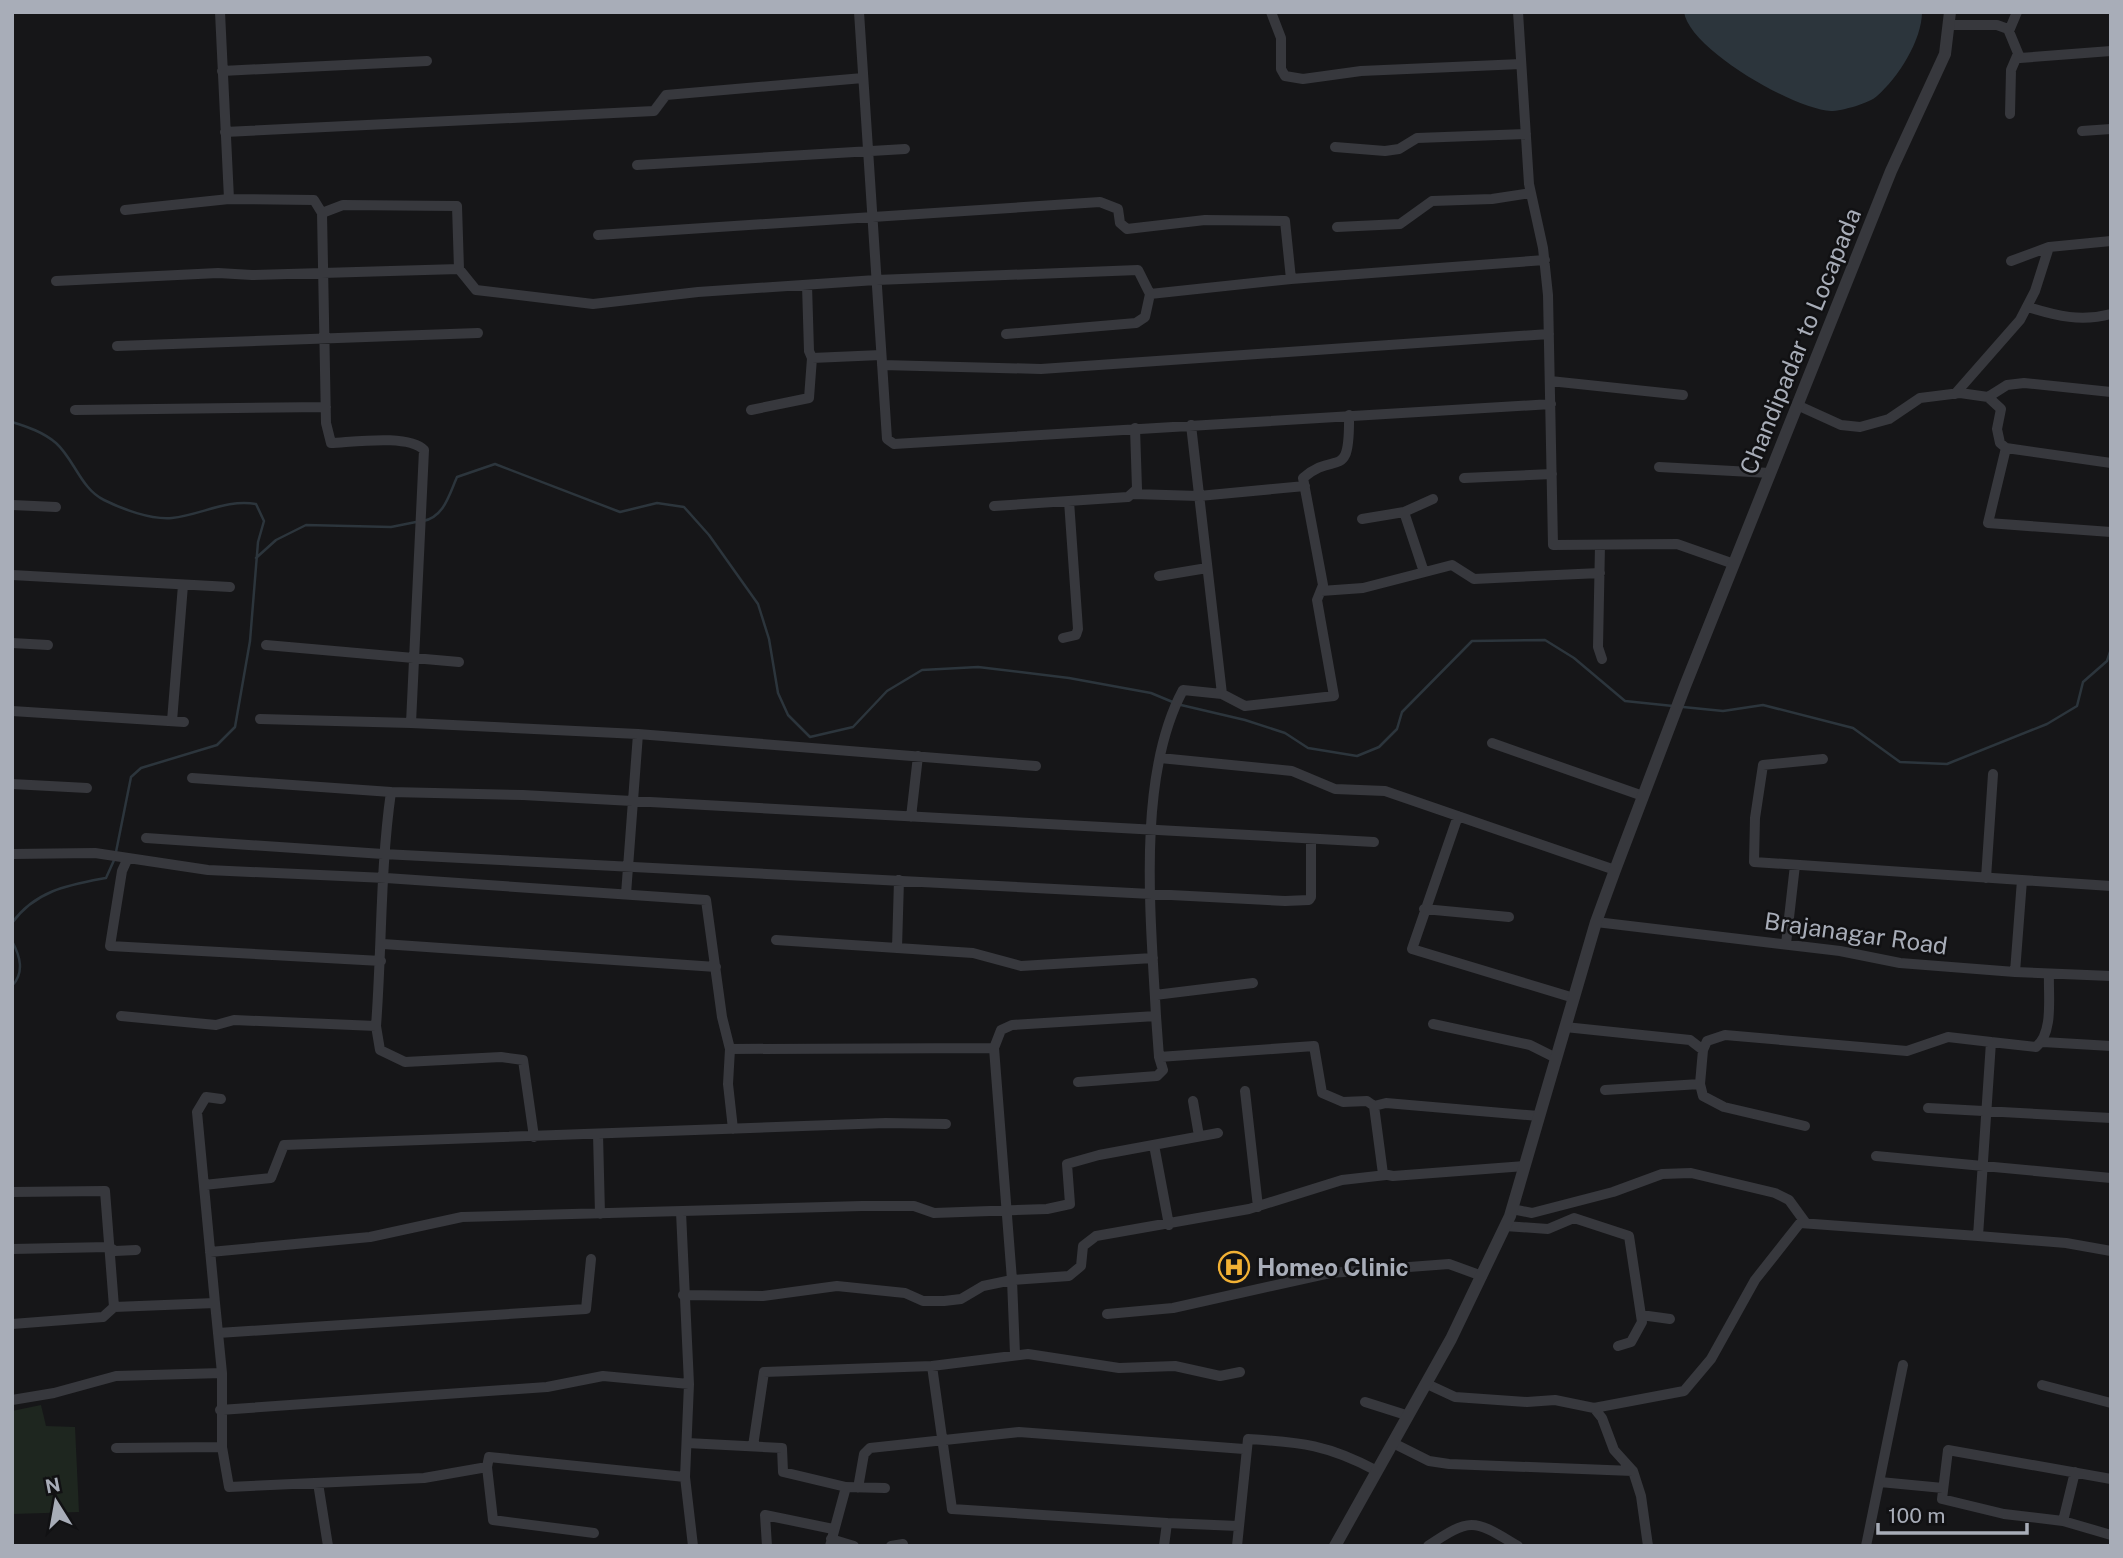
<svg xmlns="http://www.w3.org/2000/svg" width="2123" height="1558" font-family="'Public Sans',sans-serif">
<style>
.green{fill:#1e261f}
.water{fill:#2c353c}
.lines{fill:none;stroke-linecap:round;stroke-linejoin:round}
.stream{stroke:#2c353c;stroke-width:2.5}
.minor{stroke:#37383d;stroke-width:10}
.tertiary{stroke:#37383d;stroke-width:12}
.labels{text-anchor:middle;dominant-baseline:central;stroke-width:5;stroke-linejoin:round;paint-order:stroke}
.street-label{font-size:24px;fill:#a8adb8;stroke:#111113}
.poi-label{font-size:24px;font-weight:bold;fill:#a8adb8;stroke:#111113;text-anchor:start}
</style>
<rect width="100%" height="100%" fill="#161618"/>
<path class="green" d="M41,1405L46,1426L75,1427L79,1512L12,1514V1411Z"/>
<path class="water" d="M1684,12H1922C1922,40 1898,78 1877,96C1870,103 1842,111 1831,111C1795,110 1689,49 1684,12Z"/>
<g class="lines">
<path class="stream" d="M12,422C28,427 43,432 56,443C74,459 81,489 104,500C122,509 151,520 172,518C201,515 226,499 256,504L264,521L258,542L250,641L235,727L217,745L141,768L131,777L116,852
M423,521C444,517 449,495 457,477L495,464L620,512L657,503L684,507L709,535L758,604L769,639L778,693L788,715L810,737L853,727L887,691L922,670L978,667L1069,678L1151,693L1175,703
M256,558L276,540L306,525L391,527L416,522
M1181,705L1245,720L1285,733L1308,748L1357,756L1379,747L1397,729L1402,712L1472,641L1545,640L1574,658L1625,701L1673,706
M1683,707L1723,711L1763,705L1853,728L1900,762L1947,764L2047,724L2077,706L2083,682L2107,661L2111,649
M12,923C36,890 69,885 106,878L115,858
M12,941C20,956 25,972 12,986"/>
<path class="minor" d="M220,12L229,199L314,200L322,213L326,423L331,443C354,442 409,434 424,450L411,723L638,734L626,894
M859,12L887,439L894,444L1551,404
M1271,12L1281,38V69L1285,76L1303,79L1361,71L1521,64
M1518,12L1529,184L1543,248L1548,295L1553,545L1677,544L1734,564
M1950,25H1997L2008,29L2020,58L2111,51
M2009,31L2017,12
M222,71L427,61
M2010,114L2011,70L2017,56
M2082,131L2111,129
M225,132L654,111L666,95L863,78
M1335,147L1385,151L1399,149L1417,138L1526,134
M637,165L905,149
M125,210L229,199
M322,213L343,205L457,206L459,269L476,290L593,304L698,292L876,280L1138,270L1150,294L1145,317L1136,323L1006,334
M1337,227L1400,224L1432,201L1492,199L1531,193
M598,235L1100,202L1118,209L1120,223L1127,229L1205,220L1285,221L1291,279
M2011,261L2049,247L2111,241
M56,281L218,273L252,275L459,269
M1150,294L1291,279L1545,260
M2028,307C2057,316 2081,322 2111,314
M117,346L478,333
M812,358L881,355
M882,365L1041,369L1549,334
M1550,381L1683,395
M1955,394L2020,320L2035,291L2049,247
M1988,397L2007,385L2024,383L2111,392
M1797,405L1841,425L1860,427L1889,419L1920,398L1960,393L1988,397L2001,409L1997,429L2000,443L2006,448L2111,463
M75,410L326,407
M751,410L809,398L812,358L809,351L807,285
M1191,425L1222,694
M2006,448L1988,523L2111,532
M1659,467L1770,473
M1464,478L1552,474
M1133,494L1199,496L1305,486
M12,505L56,507
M994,506L1128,497L1137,489L1135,428
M1404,512L1424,572
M1362,519L1404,512L1433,499
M1600,545L1598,647L1602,659
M12,575L230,587
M1159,576L1207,568
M1321,591L1363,588L1452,565L1474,579L1600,573
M1063,638L1076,635L1078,629L1069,501
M12,643L48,645
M266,645L459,662
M12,711L184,722
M260,719L411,723
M172,721L183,585
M638,734L1036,766
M1492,743L1643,796
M1160,758L1292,771L1335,789L1385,791L1615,870
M1823,759L1763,765L1755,818L1754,862L2022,880
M192,778L391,792
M12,784L87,788
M1458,816L1412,949L1574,998
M911,817L918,756
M146,838L383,854L1285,901L1309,900L1311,897V839
M12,854L95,853L208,870L386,878L706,900L722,1017L730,1049L728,1084L733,1129
M127,860L122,871L110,946L381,961
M1986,878L1993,774
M1424,909L1509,917
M1596,922L1840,951L1900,963L2015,972L2111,976
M776,940L973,953L1021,966L1153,958
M383,944L716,967
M1786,944L1795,865
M897,948L899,880
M2015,972L2022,880L2111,886
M2049,974C2048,995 2054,1033 2036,1047L1991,1042L1978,1236L2066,1243L2111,1251
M1155,995L1253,983
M121,1016L216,1025L234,1020L376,1026
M1156,1016C1151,919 1136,777 1183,690L1222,694L1245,706L1334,696L1317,600L1323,585L1303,478C1336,449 1350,484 1349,415
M1433,1024L1530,1045L1556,1058
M1565,1027L1690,1040L1703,1050L1700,1084L1703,1096L1724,1107L1805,1126
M2043,1042L2111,1046
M994,1048L1001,1030L1012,1025L1156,1016L1159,1057L1314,1046L1322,1093L1343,1102L1367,1101L1374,1106L1383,1174L1393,1176L1525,1166
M730,1049L994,1048L1012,1280L1069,1276L1081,1266L1083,1246L1096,1236L1249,1209L1342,1180L1386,1175
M1703,1050L1707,1041L1725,1035L1907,1051L1948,1037L1991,1042
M1078,1082L1157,1076L1163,1070L1159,1057
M1605,1090L1700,1084
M1245,1091L1258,1207
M1193,1101L1199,1136
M1374,1106L1386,1103L1539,1116
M1928,1108L2111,1118
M598,1134L600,1214
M534,1137L523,1060L501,1057L405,1062L380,1050L376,1026C382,948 380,869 391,792L523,795L1374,842
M1154,1145L1169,1225
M1876,1156L2111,1178
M204,1185L271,1178L284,1145L886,1123L946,1124
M12,1192L105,1191L114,1307L215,1303L222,1373V1447L229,1487L424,1478L487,1467
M1512,1209L1532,1213L1613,1192L1662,1174L1691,1173L1775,1193L1789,1200L1805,1222
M681,1212L689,1384L685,1477L693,1546
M1505,1226L1548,1229L1574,1218L1629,1236L1642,1322L1631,1342L1618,1346
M12,1249L109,1247L115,1251L136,1250
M210,1252L370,1237L462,1217L862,1206H914L934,1213L1047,1209L1070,1204L1067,1164L1099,1155L1218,1133
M683,1295L763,1296L837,1286L905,1293L923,1301H944L961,1299L983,1286L1012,1280L1015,1354
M215,1303L197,1112L206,1097L221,1099
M1107,1314L1173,1308L1330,1273L1449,1264L1482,1276
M1641,1315L1670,1319
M12,1324L103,1317L114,1307
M218,1333L586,1309L591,1259
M932,1366L952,1509L1167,1523
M1427,1384L1455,1397L1527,1402L1555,1400L1594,1408L1602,1418L1614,1450L1633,1471
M2042,1385L2111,1403
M12,1400L54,1393L116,1376L222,1373
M1365,1402L1406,1415
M1594,1408L1684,1391L1711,1359L1755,1280L1800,1223L1978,1236
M220,1410L547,1387L603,1376L689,1384
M687,1443L782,1448L783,1472L846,1487L885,1488
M1393,1443L1429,1461L1449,1464L1633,1471L1641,1496L1648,1546
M753,1446L764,1372L932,1366L1028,1354L1119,1368L1175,1366L1220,1376L1240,1372
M116,1448L222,1447
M2111,1479L1948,1450L1942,1499L2004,1514L2063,1521L2111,1535
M1880,1482L1943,1488
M318,1483L328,1546
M858,1488L864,1454L870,1448L1019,1432L1244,1449
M2063,1521L2075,1472
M594,1533L493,1520L487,1467L489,1457L685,1477
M831,1539L854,1546
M767,1546L765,1515L833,1529
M830,1546L846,1487
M891,1546L903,1544
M1164,1546L1167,1523L1238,1526
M1237,1546L1248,1439C1301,1442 1329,1445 1377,1471
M1428,1546C1472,1516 1474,1520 1518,1546
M1866,1546L1903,1365"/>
<path class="tertiary" d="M1335,1546L1451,1339L1510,1216L1596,922L1615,870L1685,686L1891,171L1945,54L1950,12"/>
</g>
<defs>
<g id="hospital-ring" transform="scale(1.575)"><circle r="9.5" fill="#111113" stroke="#f2b134" stroke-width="1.5"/><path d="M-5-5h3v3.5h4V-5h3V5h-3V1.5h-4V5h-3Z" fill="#f2b134"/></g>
</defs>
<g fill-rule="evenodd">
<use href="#hospital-ring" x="1234" y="1267"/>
</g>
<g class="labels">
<g class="street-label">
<text transform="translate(1800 341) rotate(-68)">Chandipadar to Locapada</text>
<text transform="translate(1856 933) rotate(8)">Brajanagar Road</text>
</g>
<g class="poi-label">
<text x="1257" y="1267">Homeo Clinic</text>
</g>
</g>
<rect width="2123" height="1558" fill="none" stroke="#a8adb8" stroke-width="28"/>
<g transform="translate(56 1502) rotate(349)" stroke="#111113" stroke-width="5" paint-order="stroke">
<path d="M0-5L12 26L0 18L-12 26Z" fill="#a8adb8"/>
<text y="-10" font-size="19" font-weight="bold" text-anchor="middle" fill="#a8adb8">N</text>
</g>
<path d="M1878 1523v10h149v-10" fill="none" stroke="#a8adb8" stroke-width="3.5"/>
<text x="1888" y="1523" font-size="21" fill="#a8adb8" stroke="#111113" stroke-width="5" paint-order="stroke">100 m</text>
</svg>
